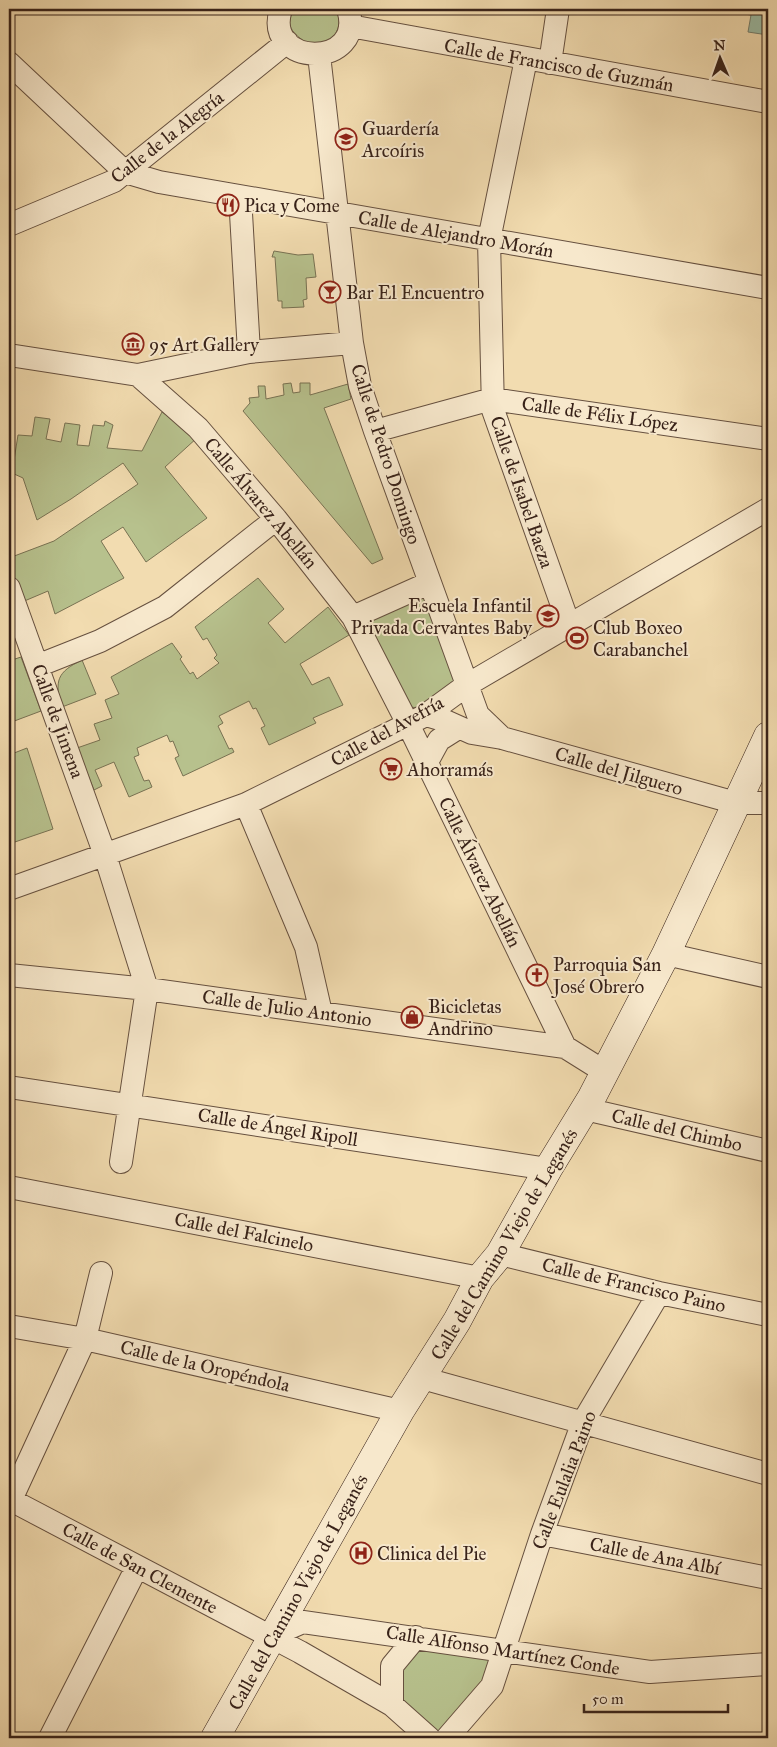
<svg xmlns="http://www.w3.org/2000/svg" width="777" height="1747" font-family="'IM FELL Great Primer',serif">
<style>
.green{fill:#b7c18d;stroke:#787253}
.water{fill:#9cbca5;stroke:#747e6d}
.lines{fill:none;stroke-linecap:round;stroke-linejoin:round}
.street-casing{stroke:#66503f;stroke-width:24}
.secondary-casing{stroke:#382219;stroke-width:29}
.street{stroke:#f7e8cc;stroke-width:22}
.secondary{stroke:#f7e8cc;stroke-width:28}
.labels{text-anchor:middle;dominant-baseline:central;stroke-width:4;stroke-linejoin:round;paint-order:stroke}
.street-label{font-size:19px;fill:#382219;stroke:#f7e8cc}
.poi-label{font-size:19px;fill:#382219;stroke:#f7e8cc;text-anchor:start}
</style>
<rect width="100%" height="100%" fill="#f2dcb0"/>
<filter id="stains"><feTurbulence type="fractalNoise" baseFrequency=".004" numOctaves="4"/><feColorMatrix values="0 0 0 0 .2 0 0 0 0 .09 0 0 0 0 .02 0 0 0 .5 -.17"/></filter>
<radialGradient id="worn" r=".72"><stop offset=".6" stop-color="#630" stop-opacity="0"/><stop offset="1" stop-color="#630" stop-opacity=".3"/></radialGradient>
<path class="green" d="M292,9H336C341,18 340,33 330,39C326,43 316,44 310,45C296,36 283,27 292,9Z
M274,251L298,255L313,254L316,277L306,278L307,299L303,300L304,307L282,308V301H278L275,257H272Z
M291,383L293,393L300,392V383H310V395L348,384L351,399L324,408L383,559L372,564L243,411L250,403L249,398L259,397L258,386H265L266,399L284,395L283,384Z
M162,412L198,437L165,467L207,518L146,562L123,527L101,541L124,578L55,614L48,591L15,605L9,588V558L54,541L138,484L123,463L71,499L37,520L23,478L12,473L18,435L32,436L35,417L50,419L46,439L61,442L65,423L80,425L77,445L89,446L93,425L104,426L105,421L113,425L107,448L142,451Z
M258,578L284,609L268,623L285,643L328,607L349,635L300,664L312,685L329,677L343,705L313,718L316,723L269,745L261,728L265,726L256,708L253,709L249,701L219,716L223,723L218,726L229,749L232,748L234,752L183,776L175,758L179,756L173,741L170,742L167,735L137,748L139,755L134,757L144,781L149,780L152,787L129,797L114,762L95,770L102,786L94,790L77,748L100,740L94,724L112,718L105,700L119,694L111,677L172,643L182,657L180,659L190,674L193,672L197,679L219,663L214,658L217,655L207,638L203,640L195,627Z
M425,588L461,684L423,709L405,706L360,622Z
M21,657L41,711L9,723V661Z
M82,660L96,694L62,707C54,681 57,672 82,660Z
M27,748L53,829L9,844V755Z
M416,1637L503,1650L447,1738L392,1705V1666Z"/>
<path class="water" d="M746,9H768V35L748,32L751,15L745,14Z"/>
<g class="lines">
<g class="street-casing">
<path id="street" d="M281,9C262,68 367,69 348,9
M350,26L768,102
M319,55L352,343L360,386L375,431L478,715L502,738
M526,59L489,240L493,410L569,625
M9,63L125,172L159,182L768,288
M550,63L558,9
M240,196L249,352
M9,225L114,181L287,42
M9,355L138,375L198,428L276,519L353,617L408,724L565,1047L605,1072
M138,375L249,352L352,343
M375,431L492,399L768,439
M9,588L105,855L147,989L121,1162
M353,617L429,583
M37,666L100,641L165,607L276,519
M426,715L443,720L472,733L502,738L736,803H768
M427,762L439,740L458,728
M246,804L306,947L321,1013
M9,889L246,804L408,724L426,715L467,685L768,509
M666,954L768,977
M9,975L147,989L565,1047
M9,1087L548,1169
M585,1109L768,1151
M9,1187L480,1278
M500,1254L659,1293L768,1315
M9,1326L85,1339L400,1411
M422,1378L768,1474
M9,1499L300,1652L392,1705L429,1738
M9,1504L85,1339L101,1273
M542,1534L768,1578
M271,1636L303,1622L650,1672L768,1664
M392,1705V1666L416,1637
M50,1738L137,1567
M447,1738L492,1686L542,1534L583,1422L659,1293"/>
</g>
<g class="secondary-casing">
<path id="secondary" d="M215,1738L400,1411L457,1321L480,1278L500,1254L548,1169L592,1097L666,954L768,736"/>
</g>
<use href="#street" class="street"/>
<use href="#secondary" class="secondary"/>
</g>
<defs>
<g id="school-ring" transform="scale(1.125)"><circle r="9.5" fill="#f7e8cc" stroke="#8f2418" stroke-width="1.5"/><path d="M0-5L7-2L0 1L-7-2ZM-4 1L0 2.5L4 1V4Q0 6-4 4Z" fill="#8f2418"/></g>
<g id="restaurant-ring" transform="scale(1.125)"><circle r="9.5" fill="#f7e8cc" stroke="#8f2418" stroke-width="1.5"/><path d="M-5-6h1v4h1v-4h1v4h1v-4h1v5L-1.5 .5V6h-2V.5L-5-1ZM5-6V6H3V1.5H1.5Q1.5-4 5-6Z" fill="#8f2418"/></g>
<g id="bar-ring" transform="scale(1.125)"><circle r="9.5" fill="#f7e8cc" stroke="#8f2418" stroke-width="1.5"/><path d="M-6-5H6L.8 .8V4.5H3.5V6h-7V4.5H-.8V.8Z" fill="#8f2418"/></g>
<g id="museum-ring" transform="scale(1.125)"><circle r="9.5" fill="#f7e8cc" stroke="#8f2418" stroke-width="1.5"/><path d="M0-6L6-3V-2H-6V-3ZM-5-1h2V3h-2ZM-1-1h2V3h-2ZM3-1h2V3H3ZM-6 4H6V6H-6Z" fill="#8f2418"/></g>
<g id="stadium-ring" transform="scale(1.125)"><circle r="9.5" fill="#f7e8cc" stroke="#8f2418" stroke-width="1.5"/><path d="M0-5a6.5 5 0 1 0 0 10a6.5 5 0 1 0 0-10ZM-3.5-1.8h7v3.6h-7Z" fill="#8f2418"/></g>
<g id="supermarket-ring" transform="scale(1.125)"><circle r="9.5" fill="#f7e8cc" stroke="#8f2418" stroke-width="1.5"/><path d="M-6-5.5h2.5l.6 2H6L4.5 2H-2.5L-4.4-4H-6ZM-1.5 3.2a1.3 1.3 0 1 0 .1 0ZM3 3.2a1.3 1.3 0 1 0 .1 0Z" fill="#8f2418"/></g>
<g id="church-ring" transform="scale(1.125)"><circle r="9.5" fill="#f7e8cc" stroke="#8f2418" stroke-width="1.5"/><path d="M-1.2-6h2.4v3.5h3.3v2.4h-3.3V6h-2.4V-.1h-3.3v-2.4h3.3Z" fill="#8f2418"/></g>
<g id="shop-ring" transform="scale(1.125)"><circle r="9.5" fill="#f7e8cc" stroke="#8f2418" stroke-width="1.5"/><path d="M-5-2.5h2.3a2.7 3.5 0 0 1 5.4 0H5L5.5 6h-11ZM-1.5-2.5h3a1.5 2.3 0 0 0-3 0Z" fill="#8f2418"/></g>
<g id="hospital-ring" transform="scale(1.125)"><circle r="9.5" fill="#f7e8cc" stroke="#8f2418" stroke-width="1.5"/><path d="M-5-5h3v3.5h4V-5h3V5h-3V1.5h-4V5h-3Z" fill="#8f2418"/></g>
</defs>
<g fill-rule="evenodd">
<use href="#school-ring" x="346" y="139"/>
<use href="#restaurant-ring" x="228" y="205"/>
<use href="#bar-ring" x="330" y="292"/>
<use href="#museum-ring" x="133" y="344"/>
<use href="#school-ring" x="548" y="616"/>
<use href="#stadium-ring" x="577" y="638"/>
<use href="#supermarket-ring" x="391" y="769"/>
<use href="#church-ring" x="537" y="975"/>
<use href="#shop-ring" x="412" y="1017"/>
<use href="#hospital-ring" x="361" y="1553"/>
</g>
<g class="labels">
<g class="street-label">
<text transform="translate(559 65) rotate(10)">Calle de Francisco de Guzmán</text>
<text transform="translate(167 137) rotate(-38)">Calle de la Alegría</text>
<text transform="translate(456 234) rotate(10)">Calle de Alejandro Morán</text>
<text transform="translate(600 414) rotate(8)">Calle de Félix López</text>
<text transform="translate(386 454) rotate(72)">Calle de Pedro Domingo</text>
<text transform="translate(522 492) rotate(71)">Calle de Isabel Baeza</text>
<text transform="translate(261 503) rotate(50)">Calle Álvarez Abellán</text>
<text transform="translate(58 721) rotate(70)">Calle de Jimena</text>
<text transform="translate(387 731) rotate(-29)">Calle del Avefría</text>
<text transform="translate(619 771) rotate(16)">Calle del Jilguero</text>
<text transform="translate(480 872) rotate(64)">Calle Álvarez Abellán</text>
<text transform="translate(287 1008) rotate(8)">Calle de Julio Antonio</text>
<text transform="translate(278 1127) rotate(9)">Calle de Ángel Ripoll</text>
<text transform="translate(677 1130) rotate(13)">Calle del Chimbo</text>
<text transform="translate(244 1232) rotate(11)">Calle del Falcinelo</text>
<text transform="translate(504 1244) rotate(-59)">Calle del Camino Viejo de Leganés</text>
<text transform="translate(634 1285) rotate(13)">Calle de Francisco Paino</text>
<text transform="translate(205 1366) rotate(13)">Calle de la Oropéndola</text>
<text transform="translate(564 1480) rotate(-69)">Calle Eulalia Paino</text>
<text transform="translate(655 1556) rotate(11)">Calle de Ana Albí</text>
<text transform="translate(140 1568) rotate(28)">Calle de San Clemente</text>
<text transform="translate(298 1592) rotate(-61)">Calle del Camino Viejo de Leganés</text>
<text transform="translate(503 1650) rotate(9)">Calle Alfonso Martínez Conde</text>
</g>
<g class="poi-label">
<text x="362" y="128">Guardería<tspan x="362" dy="22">Arcoíris</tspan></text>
<text x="244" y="205">Pica y Come</text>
<text x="346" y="292">Bar El Encuentro</text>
<text x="149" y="344">95 Art Gallery</text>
<text x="532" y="605" text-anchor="end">Escuela Infantil<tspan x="532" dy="22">Privada Cervantes Baby</tspan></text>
<text x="593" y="627">Club Boxeo<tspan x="593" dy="22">Carabanchel</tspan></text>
<text x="407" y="769">Ahorramás</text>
<text x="553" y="964">Parroquia San<tspan x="553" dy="22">José Obrero</tspan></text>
<text x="428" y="1006">Bicicletas<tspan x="428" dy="22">Andrino</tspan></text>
<text x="377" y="1553">Clinica del Pie</text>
</g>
</g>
<rect width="777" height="1747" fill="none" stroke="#f2dcb0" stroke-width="30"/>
<rect x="10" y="10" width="757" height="1727" fill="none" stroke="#382219" stroke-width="2.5"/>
<rect x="15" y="15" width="747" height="1717" fill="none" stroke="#382219"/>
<g transform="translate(720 58) rotate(358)" stroke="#f7e8cc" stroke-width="4" paint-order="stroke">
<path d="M0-4L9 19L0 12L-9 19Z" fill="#382219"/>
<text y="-8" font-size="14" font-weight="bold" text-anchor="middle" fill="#382219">N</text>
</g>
<path d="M584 1704v8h144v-8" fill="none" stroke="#382219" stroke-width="2.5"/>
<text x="592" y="1704" font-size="15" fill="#382219" stroke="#f7e8cc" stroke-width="4" paint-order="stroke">50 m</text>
<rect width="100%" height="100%" filter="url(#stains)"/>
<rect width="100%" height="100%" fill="url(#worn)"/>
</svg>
